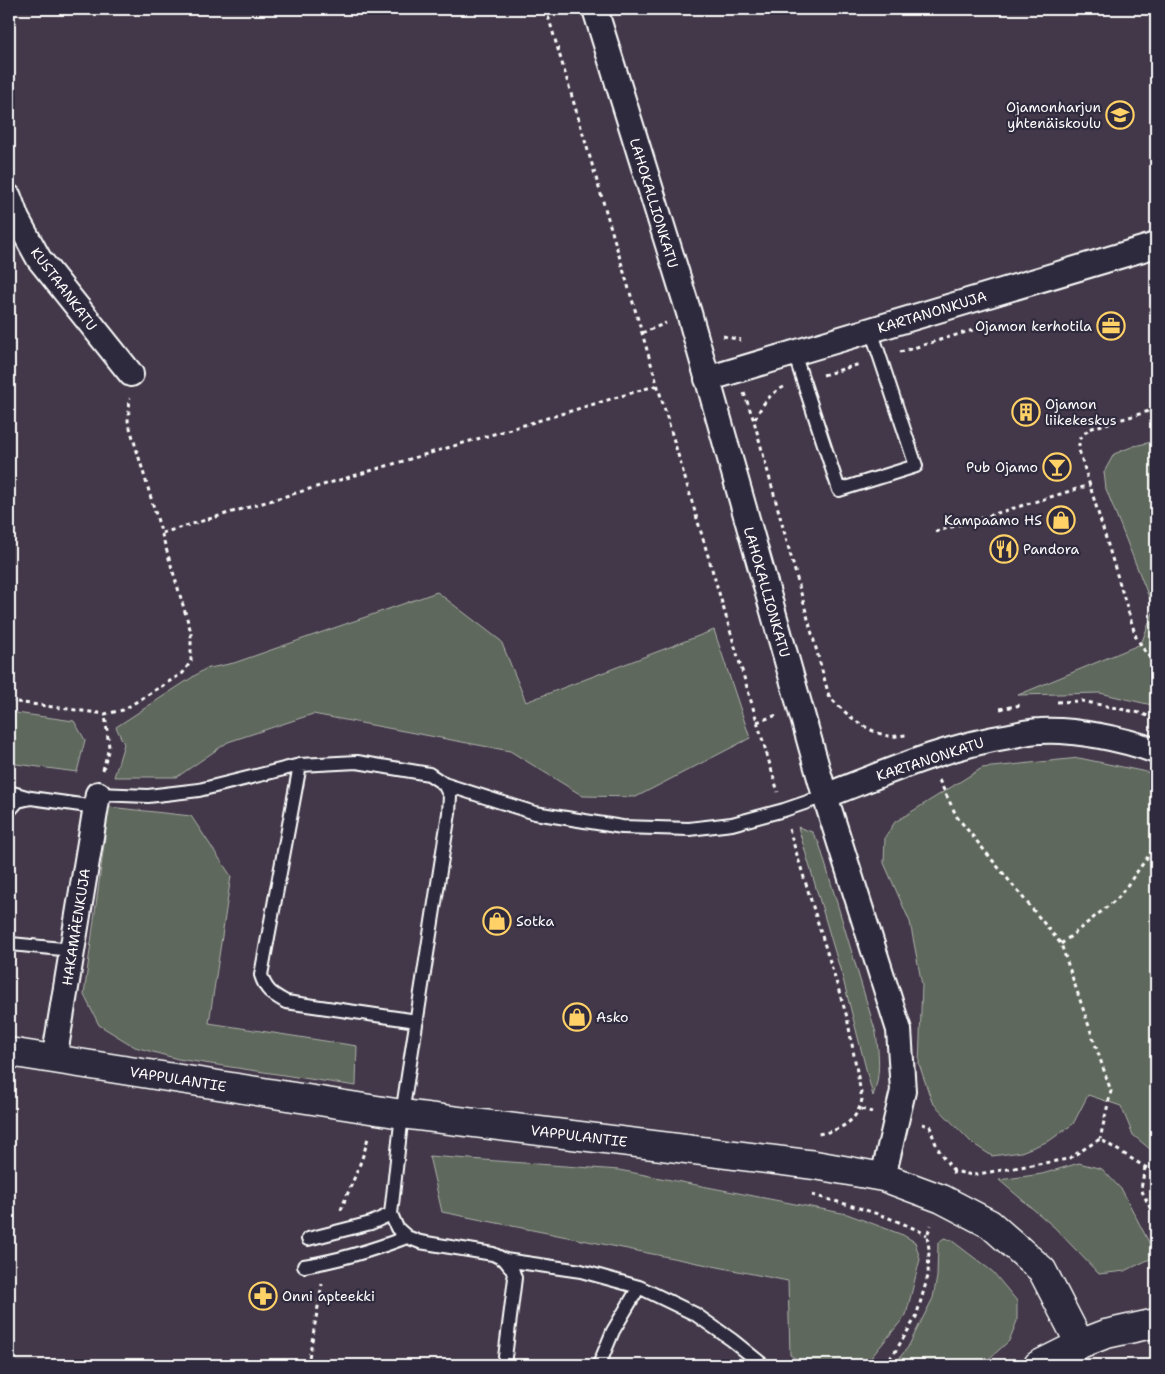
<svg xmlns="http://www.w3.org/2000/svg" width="1165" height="1374" font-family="'Shantell Sans',sans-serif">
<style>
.green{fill:#5e675b;stroke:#aeb3ad}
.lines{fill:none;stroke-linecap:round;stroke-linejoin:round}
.service-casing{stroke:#fff;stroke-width:16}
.minor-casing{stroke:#fff;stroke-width:28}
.tertiary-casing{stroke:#fff;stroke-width:31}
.secondary-casing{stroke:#fff;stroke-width:31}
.path{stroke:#fff;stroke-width:3;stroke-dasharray:4 4;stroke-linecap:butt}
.service{stroke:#2f2a3d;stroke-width:12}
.minor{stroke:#2f2a3d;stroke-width:24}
.tertiary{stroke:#2f2a3d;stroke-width:28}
.secondary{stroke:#2f2a3d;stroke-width:28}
.labels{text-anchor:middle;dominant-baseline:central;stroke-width:4.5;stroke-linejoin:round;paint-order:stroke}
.poi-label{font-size:14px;fill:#fff;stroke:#2f2a3d;text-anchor:start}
.street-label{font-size:14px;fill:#fff;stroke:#2f2a3d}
</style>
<rect width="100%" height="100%" fill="#433849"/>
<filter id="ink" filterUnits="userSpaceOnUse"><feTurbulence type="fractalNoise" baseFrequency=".02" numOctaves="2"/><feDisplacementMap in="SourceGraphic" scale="10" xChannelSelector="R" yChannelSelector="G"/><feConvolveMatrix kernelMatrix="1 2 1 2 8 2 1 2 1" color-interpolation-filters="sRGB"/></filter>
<g filter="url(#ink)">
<path class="green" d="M1156,441V706L1100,693L1018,695L1141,644L1154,610L1106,489L1104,472L1114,454L1134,446Z
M437,592L501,641L526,702L714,630L750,738L636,797L583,796L510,751L313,714L228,742L177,777H114L124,744L116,727L205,669L234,663Z
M9,712L74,721L85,740L77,772L9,763Z
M1079,758L1156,774V1154L1133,1135L1121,1106L1088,1095L1073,1124L1049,1141L1021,1152L992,1156L972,1143L932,1102L919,1064L922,985L910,922L884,863L885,837L895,822L982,768Z
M109,807L191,816L231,876L209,1023L357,1046L356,1086L178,1059L135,1047L99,1025L84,995Z
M798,827L812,832L819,843L876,1033C879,1055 881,1075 873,1096L843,979Z
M429,1156L619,1170L847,1214L903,1235L915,1242L920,1259L906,1315L865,1365H805L790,1355L788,1281L442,1212Z
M1079,1163L1102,1169L1122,1190L1156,1256L1125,1271L1099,1274L1054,1227L999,1180L1042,1174Z
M944,1238L951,1240L993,1272L1017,1301V1321L1009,1341L990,1358L974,1365H894L908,1347L933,1298L937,1277L938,1243Z"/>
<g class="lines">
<g class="service-casing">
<path id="service" d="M794,353L839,490L916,466L871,330
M300,765L261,975C266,991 272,994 286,1002L417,1021
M444,784L535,813L622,827L689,829L732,824L784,810L825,796
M9,792L30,798
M98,794L148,796L199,790L300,765L357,762L429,774L444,784L450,796L449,813L402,1114L391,1214L397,1228L407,1237L420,1242L493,1254L505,1260L512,1269L515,1278L504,1365
M9,811L18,801L31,798L95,807
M9,943L11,944L72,950
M308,1239L371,1223L391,1214
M505,1260L581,1271L639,1287L695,1314L732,1340L763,1365
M304,1266C341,1260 373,1250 407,1237
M599,1365L613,1331L639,1287"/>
</g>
<g class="minor-casing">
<path id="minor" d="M595,9L689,313L825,796L899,1030L903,1091L883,1177
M9,197L17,219L39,259L131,374
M707,379L1156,245
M825,796C885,773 946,746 1010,736C1020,734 1030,731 1040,731C1075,729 1123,739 1156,751
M54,1060L98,794"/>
</g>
<g class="tertiary-casing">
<path id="tertiary" d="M9,1052L402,1114L815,1165L883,1177L942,1199L990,1224L1042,1270L1080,1344"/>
</g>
<g class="secondary-casing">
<path id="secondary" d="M1038,1365L1080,1344L1106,1334L1156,1323"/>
</g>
<path class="path" d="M546,9L778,792
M642,333L666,323
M723,336L741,340
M900,352L973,330
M823,375L860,364
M784,387C768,394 761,407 754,421L829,696
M744,393L754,421
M1156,409L1089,429L1079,439V450L1136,637L1146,653L1156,661
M935,532L1090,485
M162,533L658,385
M827,697L829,696C845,714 864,730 888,736C894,737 901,735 907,735
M9,701L105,714L123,710L183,673L191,661V632L128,421L130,398
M1057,702L1082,701L1140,713L1156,719
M1000,709L1021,705
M757,722L777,715
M103,770L109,747L105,714
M939,780L957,817L1061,944L1111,1091L1100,1139
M789,829L847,1017L862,1099C858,1121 840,1131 818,1134V1136
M1061,944L1118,898L1152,851L1156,840
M861,1109L872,1112
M922,1124L930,1126C935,1146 941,1155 954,1171
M1145,1167L1141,1189L1156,1220
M953,1174L954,1171L972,1175L1068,1159L1100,1139L1145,1167L1156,1171
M812,1195C853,1206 889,1215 927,1235
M341,1210C350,1186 363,1162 368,1137
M309,1365V1358L322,1284
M884,1365L895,1352L916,1317L928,1276L929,1249L927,1235L931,1225"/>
<use href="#service" class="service"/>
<use href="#minor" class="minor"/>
<use href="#tertiary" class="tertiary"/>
<use href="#secondary" class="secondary"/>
</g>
</g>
<defs>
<g id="school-ring" transform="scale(1.4375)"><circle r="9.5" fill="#2f2a3d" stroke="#ffd166" stroke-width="1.5"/><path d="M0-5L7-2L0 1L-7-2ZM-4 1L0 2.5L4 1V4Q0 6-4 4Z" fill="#ffd166"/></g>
<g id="office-ring" transform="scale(1.4375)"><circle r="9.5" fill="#2f2a3d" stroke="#ffd166" stroke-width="1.5"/><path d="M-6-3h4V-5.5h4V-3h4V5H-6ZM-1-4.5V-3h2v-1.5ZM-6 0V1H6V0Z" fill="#ffd166"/></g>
<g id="building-ring" transform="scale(1.4375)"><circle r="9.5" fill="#2f2a3d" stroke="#ffd166" stroke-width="1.5"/><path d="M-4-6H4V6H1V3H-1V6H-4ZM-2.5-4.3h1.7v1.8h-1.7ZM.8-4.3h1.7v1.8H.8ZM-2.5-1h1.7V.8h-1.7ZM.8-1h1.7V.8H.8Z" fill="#ffd166"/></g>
<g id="bar-ring" transform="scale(1.4375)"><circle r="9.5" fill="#2f2a3d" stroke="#ffd166" stroke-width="1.5"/><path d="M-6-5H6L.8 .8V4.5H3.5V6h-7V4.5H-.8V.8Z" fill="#ffd166"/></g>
<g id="shop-ring" transform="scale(1.4375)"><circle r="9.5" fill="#2f2a3d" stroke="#ffd166" stroke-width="1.5"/><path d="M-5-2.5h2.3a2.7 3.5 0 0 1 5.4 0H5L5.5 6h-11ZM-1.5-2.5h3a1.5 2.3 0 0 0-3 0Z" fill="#ffd166"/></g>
<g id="restaurant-ring" transform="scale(1.4375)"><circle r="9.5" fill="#2f2a3d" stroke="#ffd166" stroke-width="1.5"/><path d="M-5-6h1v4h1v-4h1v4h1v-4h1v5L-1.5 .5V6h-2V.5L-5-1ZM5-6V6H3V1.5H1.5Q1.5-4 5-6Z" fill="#ffd166"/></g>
<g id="pharmacy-ring" transform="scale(1.4375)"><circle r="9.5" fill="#2f2a3d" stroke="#ffd166" stroke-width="1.5"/><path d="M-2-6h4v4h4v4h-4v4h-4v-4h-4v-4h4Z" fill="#ffd166"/></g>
</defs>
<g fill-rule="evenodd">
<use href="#school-ring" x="1120" y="115"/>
<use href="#office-ring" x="1111" y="326"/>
<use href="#building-ring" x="1026" y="412"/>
<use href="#bar-ring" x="1057" y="467"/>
<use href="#shop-ring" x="1061" y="520"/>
<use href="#restaurant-ring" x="1004" y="549"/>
<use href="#shop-ring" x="497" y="921"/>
<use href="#shop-ring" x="577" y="1017"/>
<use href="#pharmacy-ring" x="263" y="1296"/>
</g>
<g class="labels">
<g class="poi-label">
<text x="1101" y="107" text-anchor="end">Ojamonharjun<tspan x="1101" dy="16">yhtenäiskoulu</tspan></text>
<text x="1092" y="326" text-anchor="end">Ojamon kerhotila</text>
<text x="1045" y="404">Ojamon<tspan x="1045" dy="16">liikekeskus</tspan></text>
<text x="1038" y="467" text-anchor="end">Pub Ojamo</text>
<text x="1042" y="520" text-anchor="end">Kampaamo HS</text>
<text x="1023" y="549">Pandora</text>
<text x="516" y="921">Sotka</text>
<text x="596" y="1017">Asko</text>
<text x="282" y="1296">Onni apteekki</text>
</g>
<g class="street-label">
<text transform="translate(654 203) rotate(73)">LAHOKALLIONKATU</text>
<text transform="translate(64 289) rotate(53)">KUSTAANKATU</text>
<text transform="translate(932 312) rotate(-17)">KARTANONKUJA</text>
<text transform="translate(767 592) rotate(74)">LAHOKALLIONKATU</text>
<text transform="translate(930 759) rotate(-18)">KARTANONKATU</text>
<text transform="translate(76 927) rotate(-81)">HAKAMÄENKUJA</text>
<text transform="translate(178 1079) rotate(9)">VAPPULANTIE</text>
<text transform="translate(579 1136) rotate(7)">VAPPULANTIE</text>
</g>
</g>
<rect width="1165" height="1374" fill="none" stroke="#2f2a3d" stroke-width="30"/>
<rect x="15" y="15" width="1135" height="1344" fill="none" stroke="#fff" stroke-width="2" filter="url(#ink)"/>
</svg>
